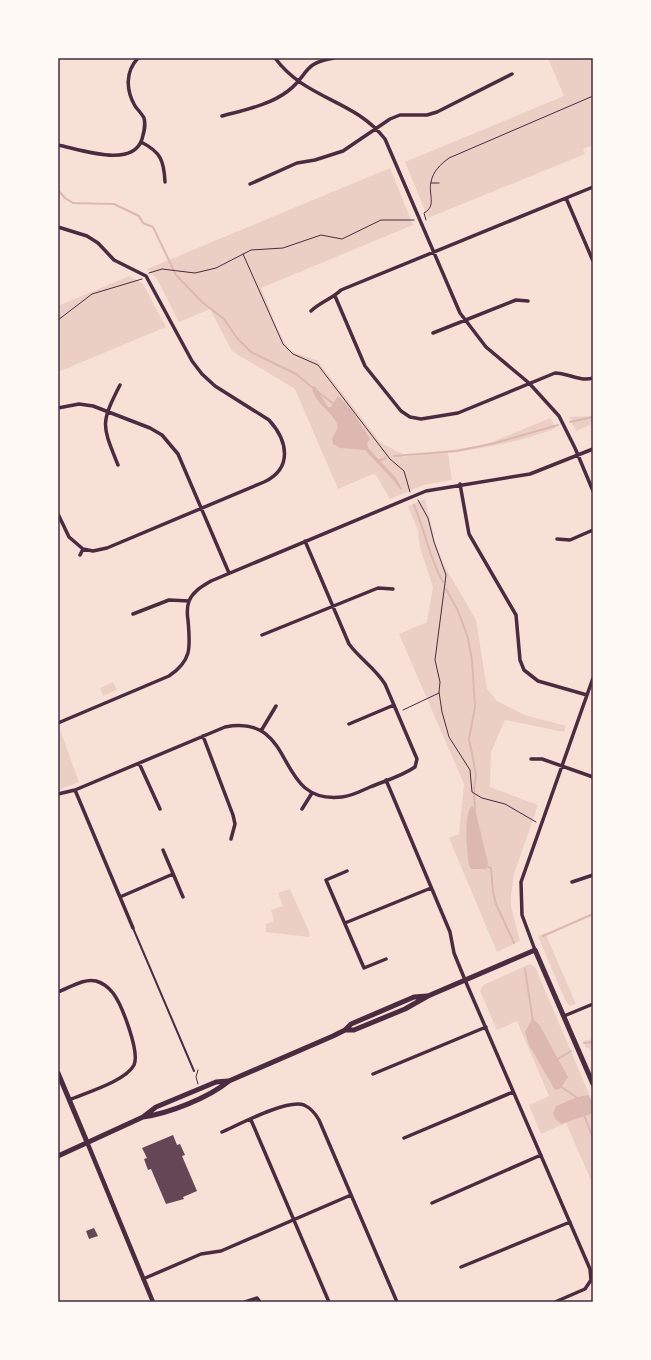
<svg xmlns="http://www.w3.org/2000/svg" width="651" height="1360" font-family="Figtree,sans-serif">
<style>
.green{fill:#ebcfc5}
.water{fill:#dcb8b0}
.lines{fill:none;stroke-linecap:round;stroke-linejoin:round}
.stream{stroke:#dcb8b0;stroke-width:2}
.building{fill:#644757}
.path{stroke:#4a2c40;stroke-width:1}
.service{stroke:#4a2c40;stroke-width:2}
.minor{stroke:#4a2c40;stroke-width:3.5}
.tertiary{stroke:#4a2c40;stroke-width:4.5}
.secondary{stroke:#4a2c40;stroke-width:5}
.neatline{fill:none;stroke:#4a2c40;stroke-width:1.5}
</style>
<rect width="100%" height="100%" fill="#f7e1d7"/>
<path class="green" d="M548,58H593V145L583,149L585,154L428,218L405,162L564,96Z
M390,168L413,225L261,288L278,330L289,349L295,353L317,360L381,443C390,446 394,452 403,453V457L485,445L550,418L556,428C521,442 485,448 448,453L452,480L424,485L390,499L376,475L373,474L338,489L295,389L232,351L210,309L179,322L157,279L147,269Z
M129,276L143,284L166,327L58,372V306Z
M593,416V424L576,431L569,417Z
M425,499L436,545L445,567L476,620L487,689L497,701L525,715L566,726L564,732L505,720L491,752L490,787L538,805L514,874L511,895V907L520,941L497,952L449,838L459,834L464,784L399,634L427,622L433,587L420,548L418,531L408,506Z
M113,682L117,690L103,696L100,688Z
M60,730L79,782L61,789L58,788V731Z
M290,889L310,934L309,937L266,932V924L274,921L271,910L283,906L278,893Z
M545,933L576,1004L570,1006L566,1002L538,936Z
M530,964L535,967L593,1103V1185L566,1123L541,1134L529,1105L549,1096L517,1021L497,1030L480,991L483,985Z
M593,1039V1056L589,1048H586L583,1041Z"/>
<path class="water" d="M315,386L328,407H331L338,396C352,407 361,425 370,439L367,444L369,449L396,478L402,489H400L393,480L365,450L340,448L333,444L332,439L338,427C334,411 314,405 312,387Z
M472,806L475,809L488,863L486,869H471L469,865C467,854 463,813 472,806Z
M532,1019L539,1024L568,1077L561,1088L555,1090L529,1045L525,1032Z
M588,1095L593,1103V1113L562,1124L556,1120L553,1113L556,1106L578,1097Z"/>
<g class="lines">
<path class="stream" d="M58,190L65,198L73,203L114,204L139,216L143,223L153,227L176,275L202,302L224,319L237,338L251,352L296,374L313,388
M317,391L335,405
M570,422L593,417
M394,456L457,451L495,443L558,425
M377,461L386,458
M414,505C425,530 429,558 443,582
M446,589L458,611L468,638L472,660L475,707L469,739L476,774L474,789L475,811
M486,866L491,868L493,892L496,904L514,943
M543,936L593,914
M525,969L533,1021
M584,1043L593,1042
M556,1060L571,1051
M560,1086L579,1099
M584,1115L593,1138"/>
</g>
<path class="building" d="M173,1135L177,1145L180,1144L185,1155L182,1156L197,1191L183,1197L184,1199L166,1204L151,1169L148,1170L144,1159L147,1158L142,1148Z
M94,1228L98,1236L89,1239L86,1231Z"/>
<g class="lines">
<path class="path" d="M431,183H439
M426,220L424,213C437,206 428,194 431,182C433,171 441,164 449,158L593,96
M243,254L283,344L293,354L318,365L390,459L404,471L410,492
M149,273L162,269L195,273L216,268L251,250L283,248L321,235L342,239L381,220H414
M58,320L92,294L142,279
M418,500L428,518L434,542L446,575L435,660L440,682L439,692L442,712L449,737L470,770L472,792L482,798L505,804L536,822
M403,710L439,693
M198,1070L196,1077L198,1084"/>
<path class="service" d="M133,928L194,1071"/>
<path class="minor" d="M275,58C306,100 354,99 385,139L460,313L486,347L529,383L559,416L575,448L593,491
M222,116C244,110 270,105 288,91C309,75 302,63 334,58
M141,142C161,152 164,161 165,182
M58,145C79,149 133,169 142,139C144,132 146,126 144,118C142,114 138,110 135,106C126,90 125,72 138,58
M250,184L297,163L315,160L343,151L390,119L400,115H427L437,112L512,74
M566,198L593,261
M58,227L87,236L98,243L114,260L146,276L192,361L202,374L215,386L269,420C288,441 293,468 264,482L107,548L93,551L83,549
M335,296L365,366L401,411L410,417L421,419L458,413L555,373C568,373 580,382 593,378
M311,311C320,302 332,299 341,290L593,187
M433,333L516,300L528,301
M58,408L79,404L93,406L150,428L162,435L178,454L229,573
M118,465C102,425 100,424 120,385
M460,484L469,534L516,615L520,660L524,670L538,681L587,695
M58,514L69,537L83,549L80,555
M557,539L570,540L593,530
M133,614L169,600L189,601
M262,635L378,588L393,589
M58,723L169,676C193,660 190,646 188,620C187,614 187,607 189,601C193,591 203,586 211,581L426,491L530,474L593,449
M349,724L394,705
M261,731L276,706
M203,736L233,815L235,824L231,839
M531,759H542L593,777
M139,763L160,809
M386,780L450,932L454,953L465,980L590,1269L591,1280L585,1289L555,1302
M75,790L133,928
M58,794L75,790L225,727C299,713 272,805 342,797C352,796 361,791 370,787C385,781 402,776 415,767L417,759L385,684C375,668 360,659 349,644L305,541
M302,809L312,793
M163,850L183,897
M347,871L326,880L364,968L386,959
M572,882L593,875
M120,897L173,874
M345,923L431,888
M535,950L522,915L521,882L593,678
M58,992C69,988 84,978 96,981C103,983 109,988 113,993C122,1005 140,1052 134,1065C126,1081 85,1093 69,1100
M564,1016L593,1004
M373,1074L486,1027
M251,1120L329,1302
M222,1132C240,1124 287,1099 304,1105C311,1108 315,1113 319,1120L397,1302
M404,1138L513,1092
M432,1203L541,1155
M461,1267L570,1222
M143,1279L201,1254L221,1251L351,1195
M245,1302L257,1298L260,1302"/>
<path class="tertiary" d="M87,1142L153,1302"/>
<path class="secondary" d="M345,1030H354L405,1009L428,996L535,950L593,1084
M58,1073L87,1142
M143,1117C170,1113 208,1098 229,1081L333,1036L345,1030L351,1024L414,997L427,996
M58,1156L143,1117L156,1107L216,1082L228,1081"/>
</g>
<rect width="651" height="1360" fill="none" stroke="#fffaf5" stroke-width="118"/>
<rect x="59" y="59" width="533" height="1242" class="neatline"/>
</svg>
